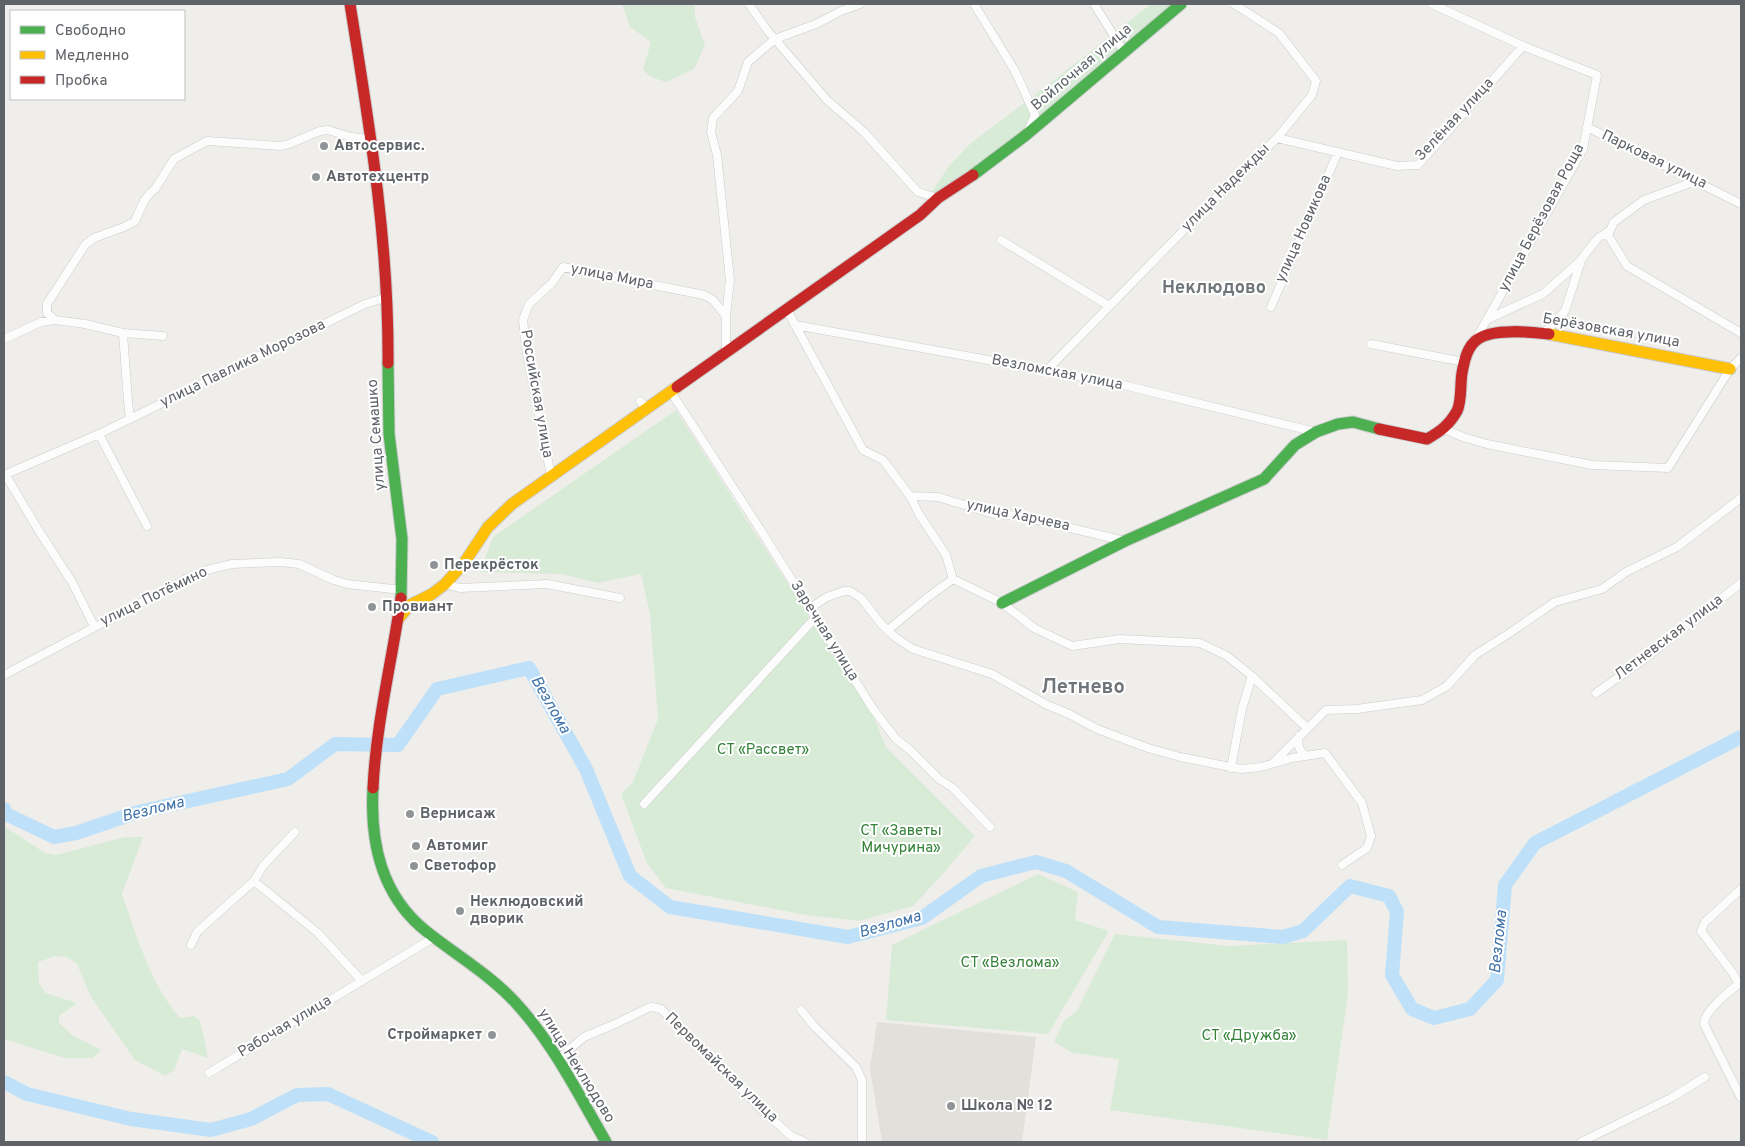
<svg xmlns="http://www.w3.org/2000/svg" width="1745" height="1146" font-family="Overpass,sans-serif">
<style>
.education{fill:#e2e0da}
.green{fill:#d8ebd6}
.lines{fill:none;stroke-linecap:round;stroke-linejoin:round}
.river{stroke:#bfe0f9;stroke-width:14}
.street-casing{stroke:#cbcccc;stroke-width:9}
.fast-casing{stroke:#cacacb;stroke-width:13}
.slow-casing{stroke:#cacacb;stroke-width:13}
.jam-casing{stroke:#cacacb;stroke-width:13}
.street{stroke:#fdfcfc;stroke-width:8}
.fast{stroke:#4caf50;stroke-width:11}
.slow{stroke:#ffc107;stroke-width:11}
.jam{stroke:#c62828;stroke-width:11}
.poi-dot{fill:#919496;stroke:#fff;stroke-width:2}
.labels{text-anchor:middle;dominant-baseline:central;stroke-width:4;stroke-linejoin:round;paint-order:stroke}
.street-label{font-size:15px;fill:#5f6368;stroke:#fff}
.poi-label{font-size:15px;font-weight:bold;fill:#5f6368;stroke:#fff;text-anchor:start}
.park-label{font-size:15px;fill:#348238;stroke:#fff}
.water-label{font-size:16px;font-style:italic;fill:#4174aa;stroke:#fff}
.quarter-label{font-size:18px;font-weight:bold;fill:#70757a;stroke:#fff}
.district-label{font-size:20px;font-weight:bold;fill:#70757a;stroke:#fff}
</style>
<rect width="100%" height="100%" fill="#efeeea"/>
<path class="education" d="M877,1022L1036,1037L1022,1142H882L870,1069Z"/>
<path class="green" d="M622,4H695V17L705,45L694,69L666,82L651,77L643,70L651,42L630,27Z
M1151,4H1176L970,175L938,198L931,193L949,166L971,143L1031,98Z
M676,410L873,716L886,747L975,836L939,878L913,906L859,921L806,915L666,888L647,863L621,794L633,782L658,719L650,614L641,574L598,583L561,574L480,572L493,537Z
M4,824L5,827L45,853L56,855L125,837H143L122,894C137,937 150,983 180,1018L194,1016L200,1021L208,1058L182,1049L174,1070L165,1076L135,1060L91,997L77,964L67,957L55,956L38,962L39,983L45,993L77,1003L59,1016V1023L72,1035L101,1050L93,1058H65L4,1039Z
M1038,874L1078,892L1075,920L1109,931L1048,1034L886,1020L892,945Z
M1115,934L1229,946L1347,940L1348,994L1327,1140L1110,1110L1119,1059L1073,1053L1054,1042L1064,1021L1077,1011Z"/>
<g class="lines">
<path class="river" d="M4,809L6,814L54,837L76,833L138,812L288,779L335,744L398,745L437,689L529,668L586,769L630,876L670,907L848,937L922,918L981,876L1036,862L1066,871L1158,927L1283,937L1303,931L1350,886L1389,896L1397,912L1392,975L1412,1009L1434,1018L1470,1009L1497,980L1505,885L1535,843L1741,737
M4,1082L27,1094L131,1119L211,1130L251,1119L297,1095L328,1094L432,1142"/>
<g class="street-casing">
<path id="street" d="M749,4L767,30L827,100L864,132L918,192L938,198
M974,4L1015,71L1035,115L1028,131
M1094,4L1124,52
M1587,127L1741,204
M1277,138L1397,166L1418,165L1523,46L1432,4
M1696,181L1644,200L1614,222L1608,235L1627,266L1741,333
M1001,240L1109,306
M1271,307L1338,152
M787,310L863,450L883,460L910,496L919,514L946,555L953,579L928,597L888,630
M1488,319L1543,294L1579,262L1598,238L1609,231
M55,320L47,313V304L85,245L94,238L124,227L135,221L144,201L150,193L155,189L174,159L207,141L280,146L289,144L320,131L328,130L351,137L370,139
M795,325L1115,383L1316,432
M123,333L128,401L130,419
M1544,333L1565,311L1581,261
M4,339L41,322L55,320L85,324L123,333L163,336
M1476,339L1583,149L1597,75L1523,46
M1371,344L1464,362
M726,353V316L730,280L717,155L711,132L713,118L738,91L748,62L775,39L816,24L841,11L860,4
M1047,370L1224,189L1277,138L1312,95L1316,81L1279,33L1234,4
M671,392L758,526L873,709L896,739L909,749L939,779L953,788L990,827
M640,401L647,409
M1444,429L1463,437L1487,444L1592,465L1668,468L1730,369L1741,358
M99,434L147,526
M5,474L39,531L72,582L94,626
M4,475L99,434L365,304L388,297
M551,476L527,354L523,320L529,304L552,283L563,267L704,295L713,300L726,316
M910,496L938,497L994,514L1020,516L1125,541
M953,579L1002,603L1034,628L1072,646L1120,639L1200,643L1227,656L1252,676L1307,728
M445,584L460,588L547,584L620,598
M810,608L827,597L844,591H850L861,598L882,625L895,637L913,649L992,674L1047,705L1067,713L1097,729L1148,748L1180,757L1241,769L1261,767L1292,758L1325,753L1362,803L1371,836L1367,848L1342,865
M4,675L186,579L207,570L232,564L280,562L299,564L334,580L347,584L402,590
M1596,693L1643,660L1741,583
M1299,736C1297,745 1299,750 1305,756
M1274,762L1326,710L1357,709L1422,700L1447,686L1475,655L1508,634L1555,602L1602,589L1626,572L1677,547L1741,498
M1231,768L1242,709L1252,676
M644,804L815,618
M254,881L318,933L362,981
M191,945L197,932L254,881L263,866L295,832
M1741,982C1731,990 1704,1010 1704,1024L1741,1098
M1739,984L1732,972L1701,931L1705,922L1741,889
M801,1010L815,1027L856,1067L862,1080V1142
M557,1060L584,1037L615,1024L648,1008L652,1007L661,1009L762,1110L791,1136L805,1142
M209,1073L433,938
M1581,1142L1671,1098L1705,1077"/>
</g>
<g class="fast-casing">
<path id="fast" d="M973,175L1026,135L1181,4
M388,363L389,434L402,539L401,598
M1002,603L1125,541L1264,479L1295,445L1316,432L1338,424L1353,422L1379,429
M373,788C370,843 381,895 426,931C456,955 489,974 515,1002C553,1043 578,1094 606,1142"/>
</g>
<g class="slow-casing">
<path id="slow" d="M1549,334L1730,369
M399,618L410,605L432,594L445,584L464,563L488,527L512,504L677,387"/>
</g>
<g class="jam-casing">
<path id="jam" d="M350,4C369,123 389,242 388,363
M677,387L920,215L938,198L973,175
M1379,429L1427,439C1441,431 1449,425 1457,411C1462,401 1460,384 1462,373C1464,362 1467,346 1478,339C1494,328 1531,332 1549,334
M373,788C376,724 392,661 401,598"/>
</g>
<use href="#street" class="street"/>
<use href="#fast" class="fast"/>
<use href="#slow" class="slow"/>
<use href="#jam" class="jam"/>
</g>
<g class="poi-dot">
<circle cx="324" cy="146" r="5"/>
<circle cx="316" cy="177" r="5"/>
<circle cx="434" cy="565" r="5"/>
<circle cx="372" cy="607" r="5"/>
<circle cx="410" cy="814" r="5"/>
<circle cx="416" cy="846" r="5"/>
<circle cx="414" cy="866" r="5"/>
<circle cx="460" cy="911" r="5"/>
<circle cx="492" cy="1035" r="5"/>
<circle cx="951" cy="1106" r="5"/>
</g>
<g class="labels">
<g class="street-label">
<text transform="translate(1082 68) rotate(-40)">Войлочная улица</text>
<text transform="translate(1455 120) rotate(-47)">Зелёная улица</text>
<text transform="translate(1654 160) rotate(26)">Парковая улица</text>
<text transform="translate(1226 188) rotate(-45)">улица Надежды</text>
<text transform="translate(1542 218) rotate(-62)">улица Берёзовая Роща</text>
<text transform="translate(1304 229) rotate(-66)">улица Новикова</text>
<text transform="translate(612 277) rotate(11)">улица Мира</text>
<text transform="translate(1611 331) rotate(10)">Берёзовская улица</text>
<text transform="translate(243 364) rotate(-26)">улица Павлика Морозова</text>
<text transform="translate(1057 373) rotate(11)">Везломская улица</text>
<text transform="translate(536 394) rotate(80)">Российская улица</text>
<text transform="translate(377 435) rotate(-94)">улица Семашко</text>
<text transform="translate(1018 516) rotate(12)">улица Харчева</text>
<text transform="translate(154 597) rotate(-26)">улица Потёмино</text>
<text transform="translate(824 631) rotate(58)">Заречная улица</text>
<text transform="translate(1669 638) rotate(-37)">Летневская улица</text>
<text transform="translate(285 1027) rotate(-31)">Рабочая улица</text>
<text transform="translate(576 1066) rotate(58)">улица Неклюдово</text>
<text transform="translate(721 1068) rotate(44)">Первомайская улица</text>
</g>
<g class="poi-label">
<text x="334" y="146">Автосервис.</text>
<text x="326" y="177">Автотехцентр</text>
<text x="444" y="565">Перекрёсток</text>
<text x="382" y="607">Провиант</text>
<text x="420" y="814">Вернисаж</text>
<text x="426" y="846">Автомиг</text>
<text x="424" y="866">Светофор</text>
<text x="470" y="902">Неклюдовский<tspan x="470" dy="17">дворик</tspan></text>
<text x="482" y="1035" text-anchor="end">Строймаркет</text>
<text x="961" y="1106">Школа № 12</text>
</g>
<g class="park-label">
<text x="763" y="750">СТ «Рассвет»</text>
<text x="901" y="831">СТ «Заветы<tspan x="901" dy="17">Мичурина»</tspan></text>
<text x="1010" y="963">СТ «Везлома»</text>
<text x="1249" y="1036">СТ «Дружба»</text>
</g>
<g class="water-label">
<text transform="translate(550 705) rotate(60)">Везлома</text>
<text transform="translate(153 810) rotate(-14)">Везлома</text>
<text transform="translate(890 925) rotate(-16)">Везлома</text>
<text transform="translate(1499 942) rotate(-84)">Везлома</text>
</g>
<g class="quarter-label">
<text x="1214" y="288">Неклюдово</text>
</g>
<g class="district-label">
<text x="1083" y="688">Летнево</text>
</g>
</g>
<rect width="1745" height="1146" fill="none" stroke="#5f6368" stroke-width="10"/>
<rect x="10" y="10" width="175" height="90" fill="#ffffff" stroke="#bfc1c3"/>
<rect x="20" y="26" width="25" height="8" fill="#4caf50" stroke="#bfc1c3"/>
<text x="55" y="35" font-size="15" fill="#5f6368">Свободно</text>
<rect x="20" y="51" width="25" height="8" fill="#ffc107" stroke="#bfc1c3"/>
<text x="55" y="60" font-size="15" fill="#5f6368">Медленно</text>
<rect x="20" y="76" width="25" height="8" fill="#c62828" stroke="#bfc1c3"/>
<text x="55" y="85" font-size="15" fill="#5f6368">Пробка</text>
</svg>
